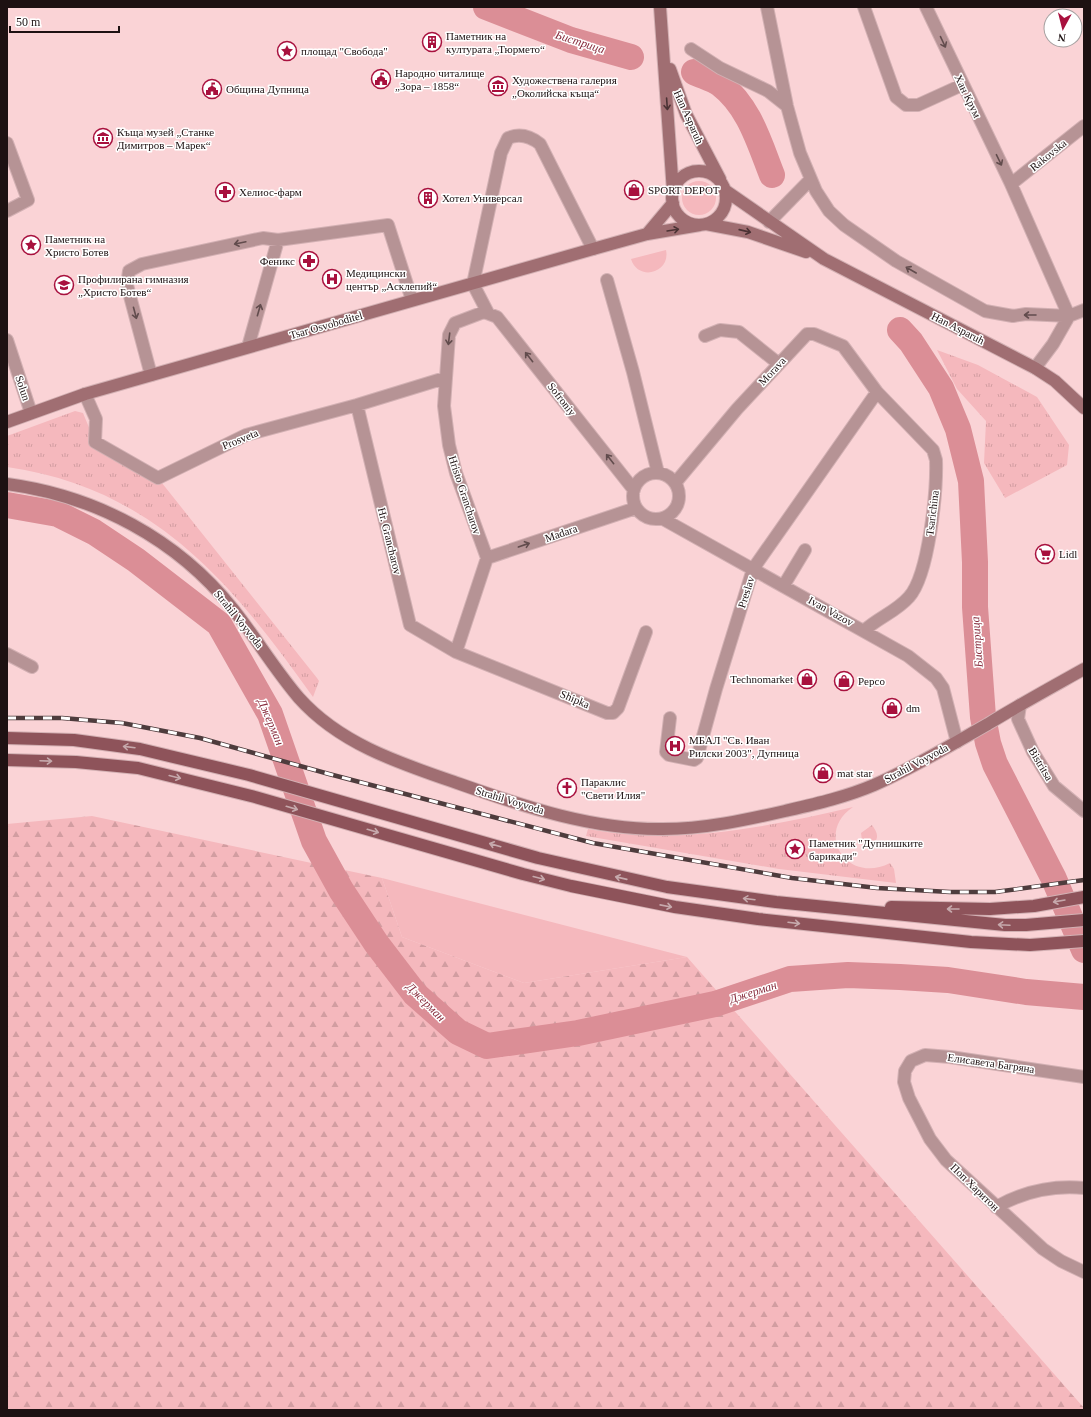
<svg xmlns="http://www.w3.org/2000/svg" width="1091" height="1417" font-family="'Times New Roman',serif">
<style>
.grass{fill:#f5b8bd}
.forest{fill:url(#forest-firs)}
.park{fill:url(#park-tufts)}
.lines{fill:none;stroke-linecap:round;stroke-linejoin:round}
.river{stroke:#db8e96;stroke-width:26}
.street-casing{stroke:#d2b0b3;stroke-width:14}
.secondary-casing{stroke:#d2b0b3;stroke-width:14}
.primary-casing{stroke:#d2b0b3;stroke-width:14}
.street{stroke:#b69395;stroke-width:12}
.secondary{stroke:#a06e72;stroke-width:12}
.primary{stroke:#8e535a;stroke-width:12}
.rail-casing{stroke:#4e3c3d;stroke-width:4.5}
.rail{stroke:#fff;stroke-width:3;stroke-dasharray:9;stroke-linecap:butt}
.oneway{stroke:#624c4d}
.oneway2{stroke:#4b3234}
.oneway3{stroke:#c6a9ac}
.labels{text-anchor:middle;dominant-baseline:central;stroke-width:3;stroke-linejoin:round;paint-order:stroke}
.poi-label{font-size:11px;fill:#1d1112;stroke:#fff;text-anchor:start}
.street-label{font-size:11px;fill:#1d1112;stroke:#fff}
.water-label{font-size:12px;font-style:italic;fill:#872c3d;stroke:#fff}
</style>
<defs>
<pattern id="forest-firs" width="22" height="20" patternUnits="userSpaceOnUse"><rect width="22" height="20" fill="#f5b8bd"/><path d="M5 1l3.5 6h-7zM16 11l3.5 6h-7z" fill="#d29da1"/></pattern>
<pattern id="park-tufts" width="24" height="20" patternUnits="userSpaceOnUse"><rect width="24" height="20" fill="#f5b8bd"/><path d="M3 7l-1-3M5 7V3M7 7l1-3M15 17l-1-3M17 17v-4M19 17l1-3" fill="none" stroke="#d29da1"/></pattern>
</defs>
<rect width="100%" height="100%" fill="#fad3d6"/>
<path class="grass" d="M682 198a17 17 0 1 1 34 0a17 17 0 1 1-34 0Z
M666,250C671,273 638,282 631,259Z
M382,878L687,957L524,983L402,937Z"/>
<path class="forest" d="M92,816L382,878L402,937L524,983L687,957L1084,1408V1410H7V824Z"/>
<path class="park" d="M937,350L978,365L1037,397L1069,445L1067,465L1005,498L984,463L986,421L957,389Z
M75,411L83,413L95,442L158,478L317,678L319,681L313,697C232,583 154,488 7,467V436Z
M853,807C814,833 847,885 890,863L894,869L896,883L779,869L586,836L588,829C675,846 768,827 853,807Z
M872,825C876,831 880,836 874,843L866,844L862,841L861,833Z"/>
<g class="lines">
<path class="river" d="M486,7L571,40L631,57
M694,72C702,76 713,79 720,84C749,106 759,142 772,175
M900,330L911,342L941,388L958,429L971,481L975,562V607L983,717L988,743L995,764L1054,879L1084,950
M7,505L58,514L94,532L136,560L219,624L270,714L314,841L341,890L376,943L415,994L458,1032L487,1046L578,1033L715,1004L790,979L848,975L900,977L948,980L1026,992L1084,997"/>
<g class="street-casing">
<path id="street" d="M767,7L787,106L800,153L816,191L829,211L844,225L896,261L985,311L1013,316L1026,314L1069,316L1084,310
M864,7L896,97L906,105H918L962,85
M926,7L1011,184L1069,316
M691,49L720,68L768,91L787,106
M7,143L28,200L7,211
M1011,184L1084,126
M769,222L810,180
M607,280L633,372L658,473
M488,313L473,284L501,153L508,138C520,133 530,136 540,144L593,249
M705,336L720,330L739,332L779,364
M7,340L31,413
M248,347L278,240
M1035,368L1053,344L1069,316
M151,375L127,285L129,271L142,264L263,238L278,240L388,225L412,300
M85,394L96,419L95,442L158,478L246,435L357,405L445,378
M357,405L410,625L456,652L607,713H613L618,708L646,632
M633 496a23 23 0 1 1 46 0a23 23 0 1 1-46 0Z
M676,482L737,409L807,334H814L843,346L877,392L933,450L936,460C937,490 929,575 909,597C897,611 878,618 865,630
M663,519L908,656L936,678L943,688L957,742
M487,558L636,508
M784,585L805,550
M456,652L487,558L456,473L449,445L444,406L449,335L455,323L484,312L497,317L634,490
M7,654L32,667
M1020,705L1018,719L1033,752L1054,786L1084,811
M670,718L666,752L669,755L694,760L697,758L716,689L753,569L877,392
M1084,1077L950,1057L925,1055L911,1061L905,1071L904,1082L909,1098L930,1139L946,1160L1043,1249L1061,1261L1084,1272
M996,1207C1023,1192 1053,1185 1084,1188"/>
</g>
<g class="secondary-casing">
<path id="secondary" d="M660,7L673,192
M670,69L686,114L720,179
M672 198a27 27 0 1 1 54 0a27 27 0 1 1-54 0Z
M726,191L824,259L1035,368L1055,381L1084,408
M706,224L748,232L806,252
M647,234L673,203
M7,422L85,394L593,249L647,234L700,225
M7,484C96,496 177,539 233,609C256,638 275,670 299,698C341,745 402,764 460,784C525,807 594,830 663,829C704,829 746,820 785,811C815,804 846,797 874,785C913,768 951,745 988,724C1019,705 1052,687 1084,669"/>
</g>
<g class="primary-casing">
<path id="primary" d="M7,738L74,740L140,749L249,775L538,858L667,887L776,902L1005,925H1026L1084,920
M7,760L76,762L138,768L255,797L523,874L571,886L675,907L758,919L971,942L1030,945L1084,941
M891,907L990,909L1034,906L1084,897"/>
</g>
<use href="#street" class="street"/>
<use href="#secondary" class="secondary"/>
<use href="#primary" class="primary"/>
<g class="rail-casing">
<path id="rail" d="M7,718H62L122,723L200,738L329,774L593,843L792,878L877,888L950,892H995L1084,880"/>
</g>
<use href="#rail" class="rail"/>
</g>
<defs><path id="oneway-shaft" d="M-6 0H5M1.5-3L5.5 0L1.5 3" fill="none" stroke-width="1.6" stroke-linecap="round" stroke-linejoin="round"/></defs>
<g class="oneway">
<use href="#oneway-shaft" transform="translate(943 42) rotate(65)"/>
<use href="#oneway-shaft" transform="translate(999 160) rotate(64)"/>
<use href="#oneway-shaft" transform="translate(240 243) rotate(168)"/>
<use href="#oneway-shaft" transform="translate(911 270) rotate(-150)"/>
<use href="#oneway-shaft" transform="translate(259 310) rotate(-74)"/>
<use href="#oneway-shaft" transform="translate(135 313) rotate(75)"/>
<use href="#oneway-shaft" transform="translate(1030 315) rotate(-180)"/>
<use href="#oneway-shaft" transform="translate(449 339) rotate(97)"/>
<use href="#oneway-shaft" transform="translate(529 357) rotate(-128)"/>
<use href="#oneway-shaft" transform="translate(610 459) rotate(-128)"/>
<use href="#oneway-shaft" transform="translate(524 545) rotate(-19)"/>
</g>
<g class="oneway2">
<use href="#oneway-shaft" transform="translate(667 104) rotate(86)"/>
<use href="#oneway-shaft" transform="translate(673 230) rotate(-9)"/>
<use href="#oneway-shaft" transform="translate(745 231) rotate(13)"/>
</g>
<g class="oneway3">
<use href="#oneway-shaft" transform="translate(129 747) rotate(-173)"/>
<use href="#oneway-shaft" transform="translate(46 761) rotate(2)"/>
<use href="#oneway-shaft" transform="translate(175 777) rotate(14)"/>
<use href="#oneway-shaft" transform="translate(292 808) rotate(16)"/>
<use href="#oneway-shaft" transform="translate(373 831) rotate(16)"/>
<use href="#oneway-shaft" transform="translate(495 845) rotate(-164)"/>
<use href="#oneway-shaft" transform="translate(539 878) rotate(15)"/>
<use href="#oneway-shaft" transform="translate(621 878) rotate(-167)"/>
<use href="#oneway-shaft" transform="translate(749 899) rotate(-173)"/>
<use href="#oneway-shaft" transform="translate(1059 901) rotate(170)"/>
<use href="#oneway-shaft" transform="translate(666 906) rotate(11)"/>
<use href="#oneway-shaft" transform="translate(953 909) rotate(180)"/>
<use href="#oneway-shaft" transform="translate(794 923) rotate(7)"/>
<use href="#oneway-shaft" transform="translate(1004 925) rotate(-177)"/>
</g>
<defs>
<g id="building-ring" transform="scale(1)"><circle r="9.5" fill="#fff" stroke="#a8113e" stroke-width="1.5"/><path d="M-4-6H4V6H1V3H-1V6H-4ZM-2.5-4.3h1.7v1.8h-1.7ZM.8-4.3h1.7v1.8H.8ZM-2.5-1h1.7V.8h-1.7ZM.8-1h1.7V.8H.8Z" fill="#a8113e"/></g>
<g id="sight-ring" transform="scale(1)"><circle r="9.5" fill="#fff" stroke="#a8113e" stroke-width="1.5"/><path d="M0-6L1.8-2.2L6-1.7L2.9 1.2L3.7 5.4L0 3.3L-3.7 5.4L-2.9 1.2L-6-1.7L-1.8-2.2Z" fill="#a8113e"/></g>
<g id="civic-ring" transform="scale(1)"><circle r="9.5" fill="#fff" stroke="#a8113e" stroke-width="1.5"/><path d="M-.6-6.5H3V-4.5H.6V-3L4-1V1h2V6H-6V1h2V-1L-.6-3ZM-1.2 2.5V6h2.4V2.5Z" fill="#a8113e"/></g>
<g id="museum-ring" transform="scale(1)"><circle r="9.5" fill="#fff" stroke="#a8113e" stroke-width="1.5"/><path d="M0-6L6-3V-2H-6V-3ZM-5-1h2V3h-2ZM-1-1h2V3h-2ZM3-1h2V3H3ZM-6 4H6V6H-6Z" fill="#a8113e"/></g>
<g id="shop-ring" transform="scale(1)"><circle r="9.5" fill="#fff" stroke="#a8113e" stroke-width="1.5"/><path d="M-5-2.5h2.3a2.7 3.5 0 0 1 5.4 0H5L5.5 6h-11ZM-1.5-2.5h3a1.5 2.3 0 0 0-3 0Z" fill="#a8113e"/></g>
<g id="pharmacy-ring" transform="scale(1)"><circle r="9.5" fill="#fff" stroke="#a8113e" stroke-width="1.5"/><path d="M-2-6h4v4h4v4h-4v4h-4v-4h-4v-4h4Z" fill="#a8113e"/></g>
<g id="hospital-ring" transform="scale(1)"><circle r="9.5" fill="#fff" stroke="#a8113e" stroke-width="1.5"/><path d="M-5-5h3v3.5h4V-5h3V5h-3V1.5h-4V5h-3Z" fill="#a8113e"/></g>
<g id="school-ring" transform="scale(1)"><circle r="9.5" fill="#fff" stroke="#a8113e" stroke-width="1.5"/><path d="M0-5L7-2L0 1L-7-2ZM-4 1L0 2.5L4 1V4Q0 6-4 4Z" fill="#a8113e"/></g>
<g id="supermarket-ring" transform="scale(1)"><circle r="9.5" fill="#fff" stroke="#a8113e" stroke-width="1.5"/><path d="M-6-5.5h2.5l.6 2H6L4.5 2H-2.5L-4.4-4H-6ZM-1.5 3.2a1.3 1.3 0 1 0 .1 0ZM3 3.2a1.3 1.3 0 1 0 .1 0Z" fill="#a8113e"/></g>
<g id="church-ring" transform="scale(1)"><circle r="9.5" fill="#fff" stroke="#a8113e" stroke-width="1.5"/><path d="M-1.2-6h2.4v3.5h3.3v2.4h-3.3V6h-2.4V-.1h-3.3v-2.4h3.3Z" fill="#a8113e"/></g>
</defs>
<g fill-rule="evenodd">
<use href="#building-ring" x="432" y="42"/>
<use href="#sight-ring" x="287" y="51"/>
<use href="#civic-ring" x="381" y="79"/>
<use href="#museum-ring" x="498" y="86"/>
<use href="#civic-ring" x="212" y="89"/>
<use href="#museum-ring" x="103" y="138"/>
<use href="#shop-ring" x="634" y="190"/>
<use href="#pharmacy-ring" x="225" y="192"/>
<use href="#building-ring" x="428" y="198"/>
<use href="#sight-ring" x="31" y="245"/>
<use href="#pharmacy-ring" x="309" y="261"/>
<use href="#hospital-ring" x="332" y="279"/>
<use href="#school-ring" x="64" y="285"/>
<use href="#supermarket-ring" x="1045" y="554"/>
<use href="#shop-ring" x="807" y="679"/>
<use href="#shop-ring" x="844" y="681"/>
<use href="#shop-ring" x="892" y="708"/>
<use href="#hospital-ring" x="675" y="746"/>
<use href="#shop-ring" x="823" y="773"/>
<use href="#church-ring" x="567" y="788"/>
<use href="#sight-ring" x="795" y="849"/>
</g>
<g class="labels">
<g class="poi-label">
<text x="446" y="36">Паметник на<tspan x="446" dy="13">културата „Тюрмето“</tspan></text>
<text x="301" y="51">площад "Свобода"</text>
<text x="395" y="73">Народно читалище<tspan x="395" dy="13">„Зора – 1858“</tspan></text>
<text x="512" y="80">Художествена галерия<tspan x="512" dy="13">„Околийска къща“</tspan></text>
<text x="226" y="89">Община Дупница</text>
<text x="117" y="132">Къща музей „Станке<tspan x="117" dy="13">Димитров – Марек“</tspan></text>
<text x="648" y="190">SPORT DEPOT</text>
<text x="239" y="192">Хелиос-фарм</text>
<text x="442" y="198">Хотел Универсал</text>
<text x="45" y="239">Паметник на<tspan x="45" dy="13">Христо Ботев</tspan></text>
<text x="295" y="261" text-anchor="end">Феникс</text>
<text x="346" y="273">Медицински<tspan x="346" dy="13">център „Асклепий“</tspan></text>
<text x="78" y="279">Профилирана гимназия<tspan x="78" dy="13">„Христо Ботев“</tspan></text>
<text x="1059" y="554">Lidl</text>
<text x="793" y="679" text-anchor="end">Technomarket</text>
<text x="858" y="681">Pepco</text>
<text x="906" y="708">dm</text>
<text x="689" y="740">МБАЛ "Св. Иван<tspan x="689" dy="13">Рилски 2003", Дупница</tspan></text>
<text x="837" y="773">mat star</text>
<text x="581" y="782">Параклис<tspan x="581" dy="13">"Свети Илия"</tspan></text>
<text x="809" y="843">Паметник "Дупнишките<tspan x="809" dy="13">барикади"</tspan></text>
</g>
<g class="street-label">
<text transform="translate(968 96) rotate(64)">Хан Крум</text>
<text transform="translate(689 117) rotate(66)">Han Asparuh</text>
<text transform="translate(1048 155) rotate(-39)">Rakovska</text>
<text transform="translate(326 325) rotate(-16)">Tsar Osvoboditel</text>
<text transform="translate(958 328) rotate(27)">Han Asparuh</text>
<text transform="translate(772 371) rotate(-47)">Morava</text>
<text transform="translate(23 388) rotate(72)">Solun</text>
<text transform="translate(562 399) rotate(52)">Sofroniy</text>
<text transform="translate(240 439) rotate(-22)">Prosveta</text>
<text transform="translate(465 495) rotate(72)">Hristo Grancharov</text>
<text transform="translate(932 513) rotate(-83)">Tsarichina</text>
<text transform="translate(561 533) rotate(-19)">Madara</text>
<text transform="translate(390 541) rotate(76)">Hr. Grancharov</text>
<text transform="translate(746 592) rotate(-72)">Preslav</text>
<text transform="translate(831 611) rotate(29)">Ivan Vazov</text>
<text transform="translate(239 619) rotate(51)">Strahil Voyvoda</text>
<text transform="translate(575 699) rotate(23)">Shipka</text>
<text transform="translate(916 763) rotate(-28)">Strahil Voyvoda</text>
<text transform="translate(1041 764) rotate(59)">Bistritsa</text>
<text transform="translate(510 800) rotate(17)">Strahil Voyvoda</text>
<text transform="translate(991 1063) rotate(8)">Елисавета Багряна</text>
<text transform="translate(975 1187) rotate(44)">Поп Харитон</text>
</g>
<g class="water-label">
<text transform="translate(580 42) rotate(18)">Бистрица</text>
<text transform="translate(977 642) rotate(-94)">Бистрица</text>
<text transform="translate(271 722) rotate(67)">Джерман</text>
<text transform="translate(753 992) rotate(-18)">Джерман</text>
<text transform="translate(426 1002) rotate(45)">Джерман</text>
</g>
</g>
<rect width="1091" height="1417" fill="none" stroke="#1d1112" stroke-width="16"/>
<g transform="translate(1063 28) rotate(187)"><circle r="19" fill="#ffffff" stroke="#a5a0a0"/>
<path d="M0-3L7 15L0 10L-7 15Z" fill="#a8113e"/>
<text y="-6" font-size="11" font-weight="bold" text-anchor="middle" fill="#1d1112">N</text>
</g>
<path d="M10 26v6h109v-6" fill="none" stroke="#1d1112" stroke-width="2"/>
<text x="16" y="26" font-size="12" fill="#1d1112" stroke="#ffffff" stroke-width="3" paint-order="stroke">50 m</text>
</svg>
